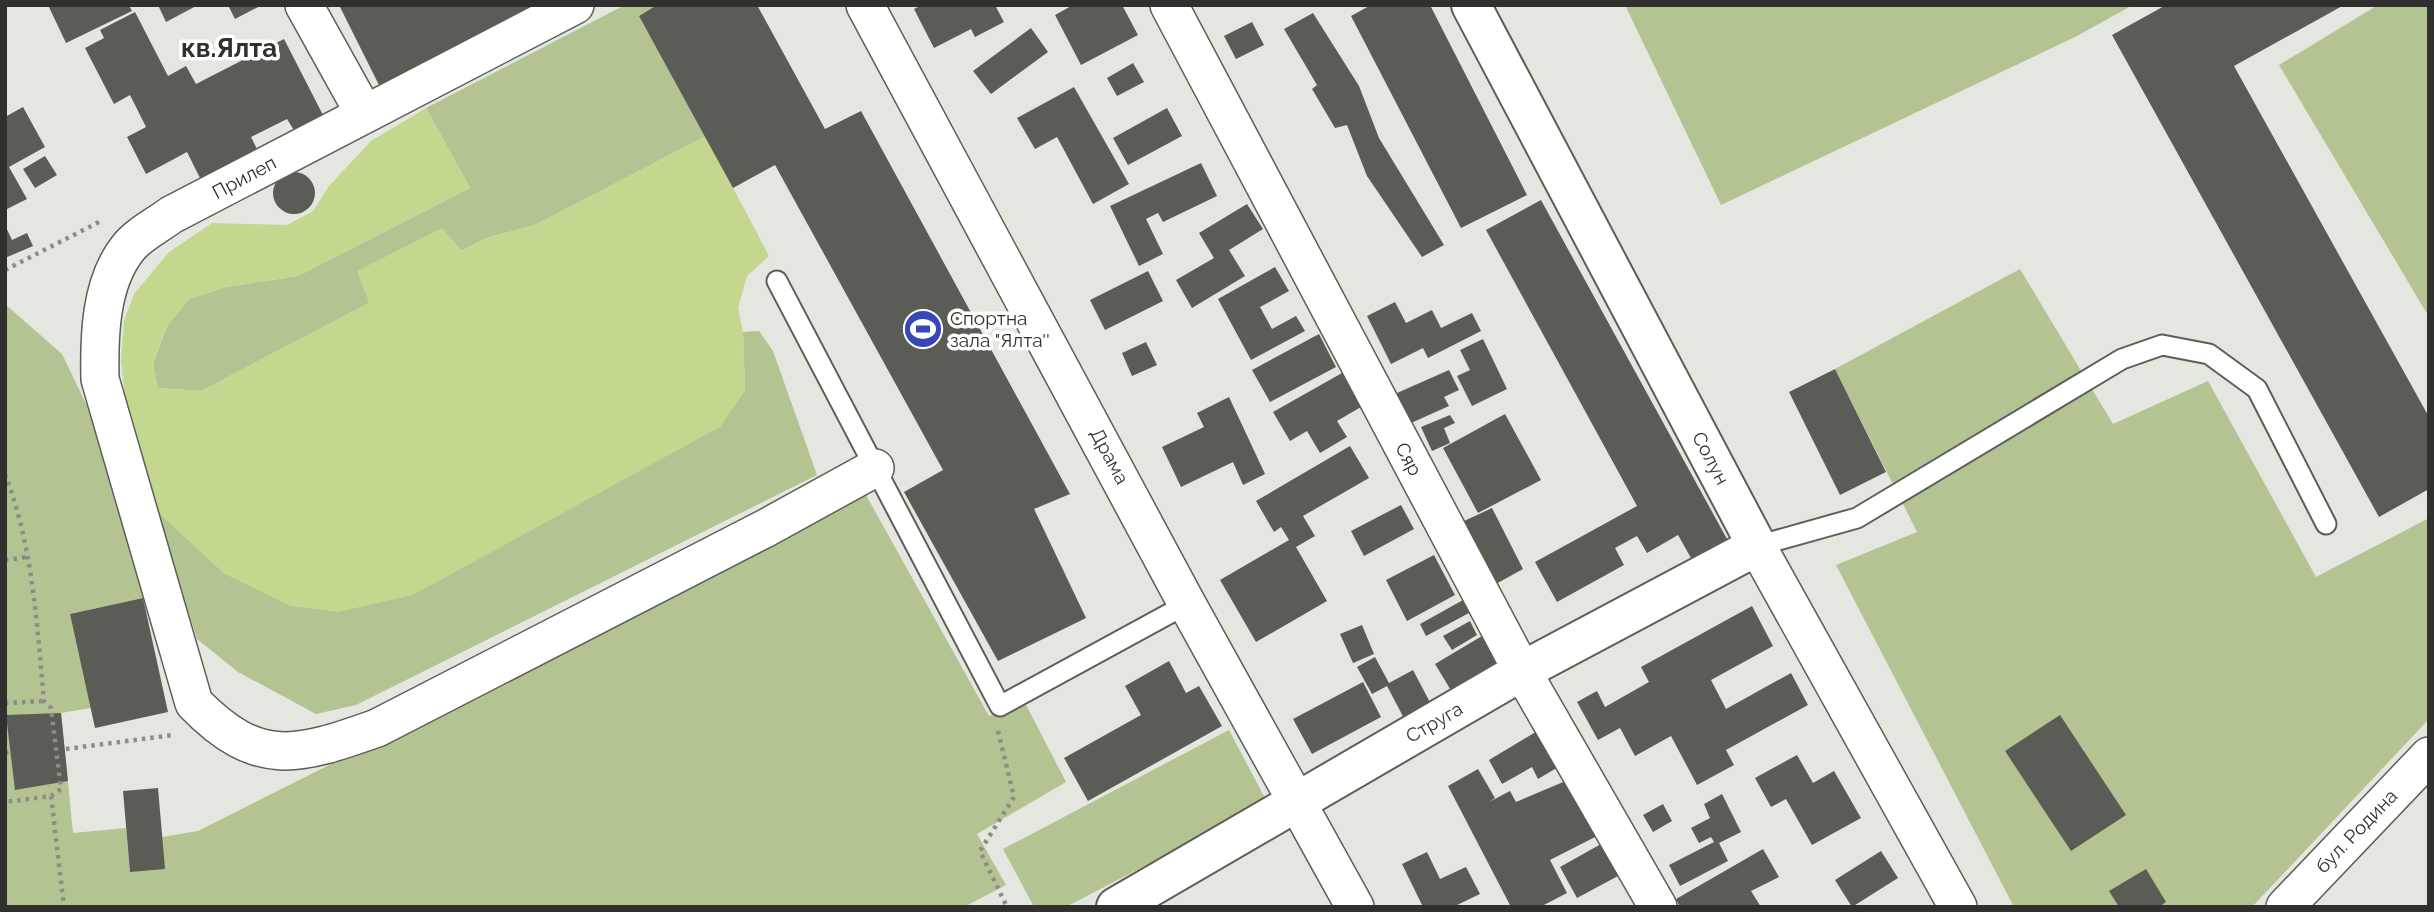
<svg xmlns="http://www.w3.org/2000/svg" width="2434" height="912" font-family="Raleway,sans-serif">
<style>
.green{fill:#b4c392}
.water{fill:#c3d78e}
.building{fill:#5a5c56}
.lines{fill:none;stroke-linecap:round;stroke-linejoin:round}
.service-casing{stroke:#5c5e57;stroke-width:23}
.minor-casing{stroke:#5c5e57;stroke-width:40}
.tertiary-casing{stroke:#5c5e57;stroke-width:42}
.path{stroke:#8b8d87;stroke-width:4.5;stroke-dasharray:3.5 5;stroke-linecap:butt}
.service{stroke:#fff;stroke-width:19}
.minor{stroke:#fff;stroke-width:37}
.tertiary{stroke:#fff;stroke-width:38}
.labels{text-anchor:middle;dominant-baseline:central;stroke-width:7;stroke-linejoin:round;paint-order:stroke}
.street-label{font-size:19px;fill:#30312e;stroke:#fff}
.poi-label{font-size:19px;fill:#30312e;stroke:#fff;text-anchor:start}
.district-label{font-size:26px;font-weight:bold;fill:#30312e;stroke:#fff}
</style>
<rect width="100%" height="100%" fill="#e4e7df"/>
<path class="green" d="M625,5H657L639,16L706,136L535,225L486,238L461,251L442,228L369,303L201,391L158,388L153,364L167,326L189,299L226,287L298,276L470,188L426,108Z
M1625,5H2133L2075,37L1721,205Z
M2378,5H2429V317L2279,65Z
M2020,269L2113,424L2208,381L2316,577L2429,518V719L2252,907H2014L1836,565L1917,532L1835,369Z
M5,304L62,354L89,410L143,598L70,614L91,708L61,713L73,833L126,828L130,872L162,837L198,831L866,495L989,716L1023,699L1066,782L977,834L1006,885L964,907H5Z
M759,331L773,351L817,475L356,705L316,714L238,672L197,639L156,510L225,574L745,391L743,332Z
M1229,730L1267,802L1066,907H1034L1003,849Z"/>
<path class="water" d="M426,108L470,188L298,276L226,287L189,299L167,326L153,363L158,388L201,391L369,303L357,271L442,228L462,251L486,238L535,225L706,136L769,256L747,276L738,308L743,332L745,391L720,427L413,595L338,612L290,606L225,574L156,510L125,399L121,360L124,321L134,294L169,252L212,223L287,225L313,211L329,186L371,141Z"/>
<path class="building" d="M48,5H129L132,11L66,43Z
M158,5H198L166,22Z
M228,5H262L235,19Z
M339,5H539L379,85Z
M657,5H757L825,129L861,111L1070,494L1034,509L1086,618L998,661L904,492L943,470L775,165L733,188L639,16Z
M922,5H995L1004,22L975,37L971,29L934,48L914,9Z
M1073,5H1122L1138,35L1081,65L1055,15Z
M1371,5H1430L1527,195L1461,228L1351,16Z
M2166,5H2344L2234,66L2429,417V489L2379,517L2112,35Z
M135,12L168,76L186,66L196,84L284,39L324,117L295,132L287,119L251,137L260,155L203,184L187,152L146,174L127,137L146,127L130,95L114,104L85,48L104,38L100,30Z
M1313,13L1359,86L1379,138L1444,245L1422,257L1367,176L1347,125L1335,128L1312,89L1317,85L1284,29Z
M1252,22L1264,45L1236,59L1224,36Z
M1031,28L1048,52L991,94L973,71Z
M1133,63L1144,82L1117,96L1107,78Z
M1074,87L1129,184L1093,204L1057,137L1035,149L1017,118Z
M23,107L45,147L9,167L27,199L5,210V117Z
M1167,108L1182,136L1128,165L1113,138Z
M45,156L57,175L35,188L23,169Z
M1201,163L1217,196L1163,222L1158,213L1146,219L1163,254L1139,266L1110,206Z
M273 193a21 21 0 1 1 42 0a21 21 0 1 1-42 0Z
M1541,200L1727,539L1691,558L1678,535L1647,553L1637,536L1615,548L1624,565L1557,602L1535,562L1637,506L1486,230Z
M1247,204L1263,229L1229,250L1245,276L1192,308L1176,280L1214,258L1199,233Z
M5,225L12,240L27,233L33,246L5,258Z
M1275,267L1289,291L1260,307L1272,329L1296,316L1305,331L1251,360L1218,299Z
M1148,271L1163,301L1105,330L1090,300Z
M1395,302L1406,323L1432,310L1441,328L1472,313L1481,331L1428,358L1423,348L1391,364L1367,316Z
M1319,334L1336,367L1270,402L1252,370Z
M1483,339L1507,389L1472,406L1457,376L1470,370L1460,350Z
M1146,342L1157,365L1132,376L1122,353Z
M1835,369L1886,472L1840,495L1789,392Z
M1449,370L1459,390L1444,397L1449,406L1411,423L1397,393Z
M1342,373L1361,407L1337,421L1347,437L1320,453L1307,431L1290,441L1273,412Z
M1229,397L1265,474L1243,485L1233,462L1181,487L1162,447L1204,427L1197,413Z
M1505,414L1541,480L1478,513L1443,448Z
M1450,415L1455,423L1444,428L1450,443L1432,451L1421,427Z
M1350,446L1369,478L1303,516L1315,536L1296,547L1327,601L1256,642L1220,580L1289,540L1281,527L1274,532L1256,501Z
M1401,505L1414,529L1364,556L1351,531Z
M1492,508L1523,569L1494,585L1462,522Z
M1434,555L1455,595L1407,621L1386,580Z
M143,598L168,712L95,728L70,614Z
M1463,600L1469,613L1426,636L1420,624Z
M1752,606L1773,646L1711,680L1726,709L1791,673L1808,705L1726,750L1734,765L1697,785L1671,736L1635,756L1620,728L1598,740L1577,702L1597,691L1605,707L1649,682L1641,667Z
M1470,621L1477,635L1452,650L1443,636Z
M1362,625L1374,654L1353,663L1340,634Z
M1482,636L1502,668L1455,697L1435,664Z
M1375,657L1389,683L1413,670L1434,710L1407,724L1387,686L1372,694L1357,667Z
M1169,661L1186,693L1199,686L1222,726L1088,801L1064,758L1141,715L1125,686Z
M1363,682L1381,717L1312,754L1293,719Z
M61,713L68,781L15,790L6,715Z
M2060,715L2126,815L2071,851L2005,751Z
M1539,730L1560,766L1538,779L1532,767L1502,784L1489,760Z
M1797,755L1813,783L1834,771L1861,818L1812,845L1786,799L1771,807L1755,778Z
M1478,769L1495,798L1489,802L1510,791L1516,802L1568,780L1597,836L1550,860L1567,893L1540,907H1511L1448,786Z
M158,788L165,869L130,872L123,791Z
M1722,794L1741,832L1719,843L1728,861L1680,886L1669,865L1714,842L1711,837L1699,843L1691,828L1710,818L1704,804Z
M1663,804L1672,821L1653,832L1643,815Z
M1601,844L1618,876L1577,898L1560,867Z
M1763,849L1779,877L1751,891L1761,907H1680L1676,899Z
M1881,851L1898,878L1852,907L1835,880Z
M1427,852L1440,879L1466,867L1480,894L1453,907H1423L1402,864Z
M2146,869L2166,902L2159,907H2119L2109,891Z"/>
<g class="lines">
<g class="service-casing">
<path id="service" d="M777,281L1000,706L1187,604
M1757,546L1857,518L2122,359L2162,345L2209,354L2257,389L2326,524"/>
</g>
<g class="minor-casing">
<path id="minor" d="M304,5L364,113
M575,5L171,215C158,225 138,235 128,248C100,283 99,337 100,379L194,703C258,769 298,756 377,728L766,528L875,468
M865,5L1187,604L1355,907
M1169,5L1522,671L1658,907
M1757,546L1958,907
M2285,907L2429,756"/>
</g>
<g class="tertiary-casing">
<path id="tertiary" d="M1116,907L1522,671L1757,546L1471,5"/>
</g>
<path class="path" d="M5,270L101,221
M5,474C33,547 37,624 44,701L51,708L61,789L51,796L5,802
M5,560L28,557
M5,703L44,701
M998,731L1014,797L980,851L1007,907
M66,749L173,735
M5,753L10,752
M51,796L64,907"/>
<use href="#service" class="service"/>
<use href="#minor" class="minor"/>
<use href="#tertiary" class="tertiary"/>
</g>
<defs>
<g id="stadium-disc" transform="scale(2.0125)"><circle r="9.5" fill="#3746b8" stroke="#fff"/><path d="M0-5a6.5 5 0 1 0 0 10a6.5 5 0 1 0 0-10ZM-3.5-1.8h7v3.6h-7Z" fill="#fff"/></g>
</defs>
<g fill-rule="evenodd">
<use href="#stadium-disc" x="923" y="329"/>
</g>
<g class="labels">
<g class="street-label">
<text transform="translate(244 177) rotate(-28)">Прилеп</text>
<text transform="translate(1110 456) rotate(62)">Драма</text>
<text transform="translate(1711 458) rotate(62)">Солун</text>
<text transform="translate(1409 459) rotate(62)">Сяр</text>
<text transform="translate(1434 722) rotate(-30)">Струга</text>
<text transform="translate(2356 831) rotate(-46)">бул. Родина</text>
</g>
<g class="poi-label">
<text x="950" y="318">Спортна<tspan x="950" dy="22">зала "Ялта''</tspan></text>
</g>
<g class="district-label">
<text x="229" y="48">кв.Ялта</text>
</g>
</g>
<rect width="2434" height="912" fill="none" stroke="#30312e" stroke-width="14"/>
</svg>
